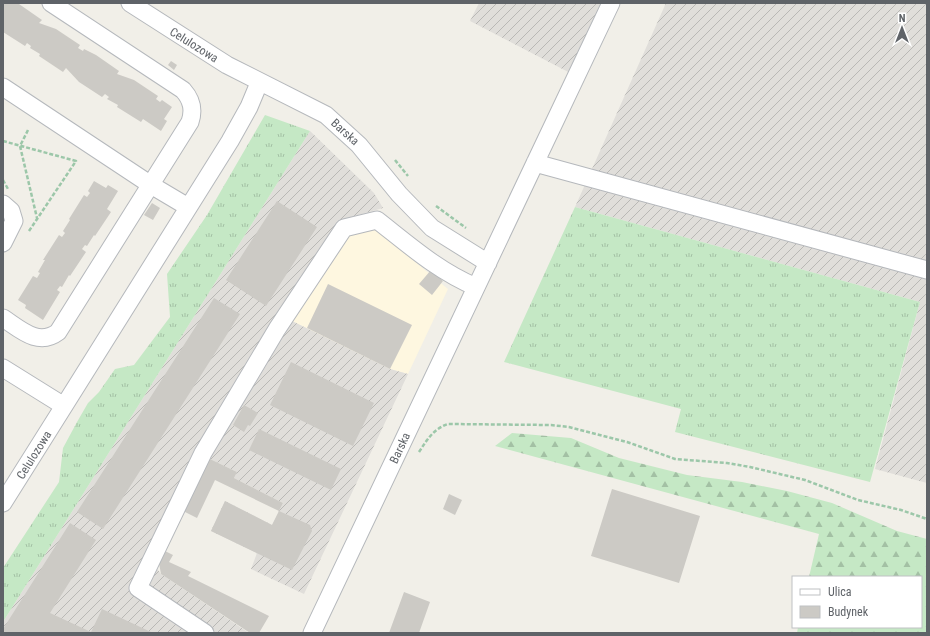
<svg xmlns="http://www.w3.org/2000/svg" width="930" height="636" font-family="'Roboto Condensed',sans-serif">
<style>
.commercial{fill:#fef7e0}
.industrial{fill:url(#industrial-furrows)}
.grass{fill:url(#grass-tufts)}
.forest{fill:url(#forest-firs)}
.building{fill:#cccac5}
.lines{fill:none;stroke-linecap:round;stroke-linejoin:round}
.minor-casing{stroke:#b5b8bc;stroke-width:19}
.path{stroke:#9cc7a9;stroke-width:2.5;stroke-dasharray:4 2;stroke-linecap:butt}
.minor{stroke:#fff;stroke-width:17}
.labels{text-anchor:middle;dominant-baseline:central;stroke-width:3;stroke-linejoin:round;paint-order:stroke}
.street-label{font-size:12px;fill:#5f6368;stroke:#fff}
</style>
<defs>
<pattern id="industrial-furrows" width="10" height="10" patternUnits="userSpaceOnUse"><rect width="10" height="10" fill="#e0deda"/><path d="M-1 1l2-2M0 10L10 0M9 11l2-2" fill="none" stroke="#b9b8b5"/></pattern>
<pattern id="grass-tufts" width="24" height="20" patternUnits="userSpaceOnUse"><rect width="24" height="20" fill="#c5e8c5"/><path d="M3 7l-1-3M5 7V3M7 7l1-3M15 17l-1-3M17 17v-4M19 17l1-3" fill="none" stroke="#a3c0a4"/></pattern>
<pattern id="forest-firs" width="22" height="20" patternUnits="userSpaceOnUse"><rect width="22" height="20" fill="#c5e8c5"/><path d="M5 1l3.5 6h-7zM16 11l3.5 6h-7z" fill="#a3c0a4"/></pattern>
</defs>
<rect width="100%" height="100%" fill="#f1efe8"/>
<path class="commercial" d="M373,227L448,289L408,374L390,369L292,321L350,233Z"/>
<path class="industrial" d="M479,3H608L574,75L470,21Z
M666,3H927V483L875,469L920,302L575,207Z
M310,131L374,193L383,208L340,220L276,319L154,565L161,574L249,633H3V622Z
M292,321L390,369L408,374L304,594L251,569L257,553L211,531L225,501L272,525L283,503L234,478L237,472L208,458Z"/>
<path class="grass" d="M265,115L310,131L3,622V568L59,482L63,448L77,422L88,403L99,392L115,369L134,365L170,317L167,274L207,215Z
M575,207L920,302L870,482L675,432L681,409L504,362Z"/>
<path class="forest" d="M512,433L571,438L619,458L687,475L742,482L787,491L832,503L897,531L927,539V633H797L798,627H921V577H809L819,534L495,446Z"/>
<path class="building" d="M3,3L19,4L42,20L39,23L56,29L80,45L78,48L83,51L84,49L96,55L119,71L117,74L134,80L158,96L156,99L160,102L162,100L172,107L164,119L167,121L161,131L143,119L141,122L117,107L118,105L107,99L109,97L105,94L102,97L79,82L66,68L63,72L39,56L40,54L30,48L31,46L27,43L25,46L3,32Z
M171,61L177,65L174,70L168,65Z
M94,181L106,188L108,185L118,191L107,209L111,212L95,236L94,235L87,246L85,245L82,249L86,252L70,276L69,275L62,287L60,286L57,290L60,292L43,320L25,308L26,305L18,300L33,276L37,278L40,273L38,272L45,260H43L59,235L62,237L65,233L63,231L70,220L69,219L84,195L87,197L90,193L88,191Z
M277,201L317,227L266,306L226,280Z
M152,203L160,208L153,220L144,215Z
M431,270L443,281L432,295L419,284Z
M328,284L412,325L390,369L307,328Z
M214,298L240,314L103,529L77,512Z
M291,362L374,403L353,446L270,405Z
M244,405L258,413L250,426L248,425L244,432L233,425Z
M259,429L341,469L331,490L249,450Z
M208,458L237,472L234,478L283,503L279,511L215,480L197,518L183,511Z
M612,489L700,516L679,583L591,556Z
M449,494L462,500L455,515L443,509Z
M225,501L272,525L279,511L310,525L312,531L292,570L211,531Z
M70,523L96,540L50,613L91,632L102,609L153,633H3V629Z
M165,551L173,555L169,562L191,572L188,576L269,616L259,633H250L161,574L159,563Z
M404,592L430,602L419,633H389Z"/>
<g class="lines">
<g class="minor-casing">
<path id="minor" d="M130,3L227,65L326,115L359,145L399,194L432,228L488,263
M3,87L151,185L188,207
M535,163L927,270
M3,204L11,211L14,221L3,243
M3,318C20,329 38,347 58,332L190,122C194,110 192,100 183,90L51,3
M3,368L64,406L230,141L249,107L259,83
M3,503L64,406
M205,633L138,588L203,453L277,329L344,228L377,220C409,245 438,271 476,287
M312,633L611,3"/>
</g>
<path class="path" d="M28,130L20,146L37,218
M3,141L76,161L29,231
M395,160L408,176
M3,180L8,189
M436,206L466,228
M419,452C427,440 433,429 448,424L551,425L569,427L627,442L675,459L727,463L750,467L805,480L858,500L901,510L927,519"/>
<use href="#minor" class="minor"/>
</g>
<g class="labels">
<g class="street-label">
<text transform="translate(194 45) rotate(32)">Celulozowa</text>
<text transform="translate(345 132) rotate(42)">Barska</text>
<text transform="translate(400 448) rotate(-65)">Barska</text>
<text transform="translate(34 455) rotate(-58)">Celulozowa</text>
</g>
</g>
<rect width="930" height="636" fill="none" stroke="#5f6368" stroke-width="8"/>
<rect x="792" y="576" width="130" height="52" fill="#ffffff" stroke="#bfc1c3"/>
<rect x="800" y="589" width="20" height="6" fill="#ffffff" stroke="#bfc1c3"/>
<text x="828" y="596" font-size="12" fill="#5f6368">Ulica</text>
<rect x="800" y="606" width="20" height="12" fill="#cccac5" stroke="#bfc1c3"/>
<text x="828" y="616" font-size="12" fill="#5f6368">Budynek</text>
<g transform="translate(902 28)" stroke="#ffffff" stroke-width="3" paint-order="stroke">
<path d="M0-3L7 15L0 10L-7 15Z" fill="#5f6368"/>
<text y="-6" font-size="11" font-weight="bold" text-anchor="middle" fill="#5f6368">N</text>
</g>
</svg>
